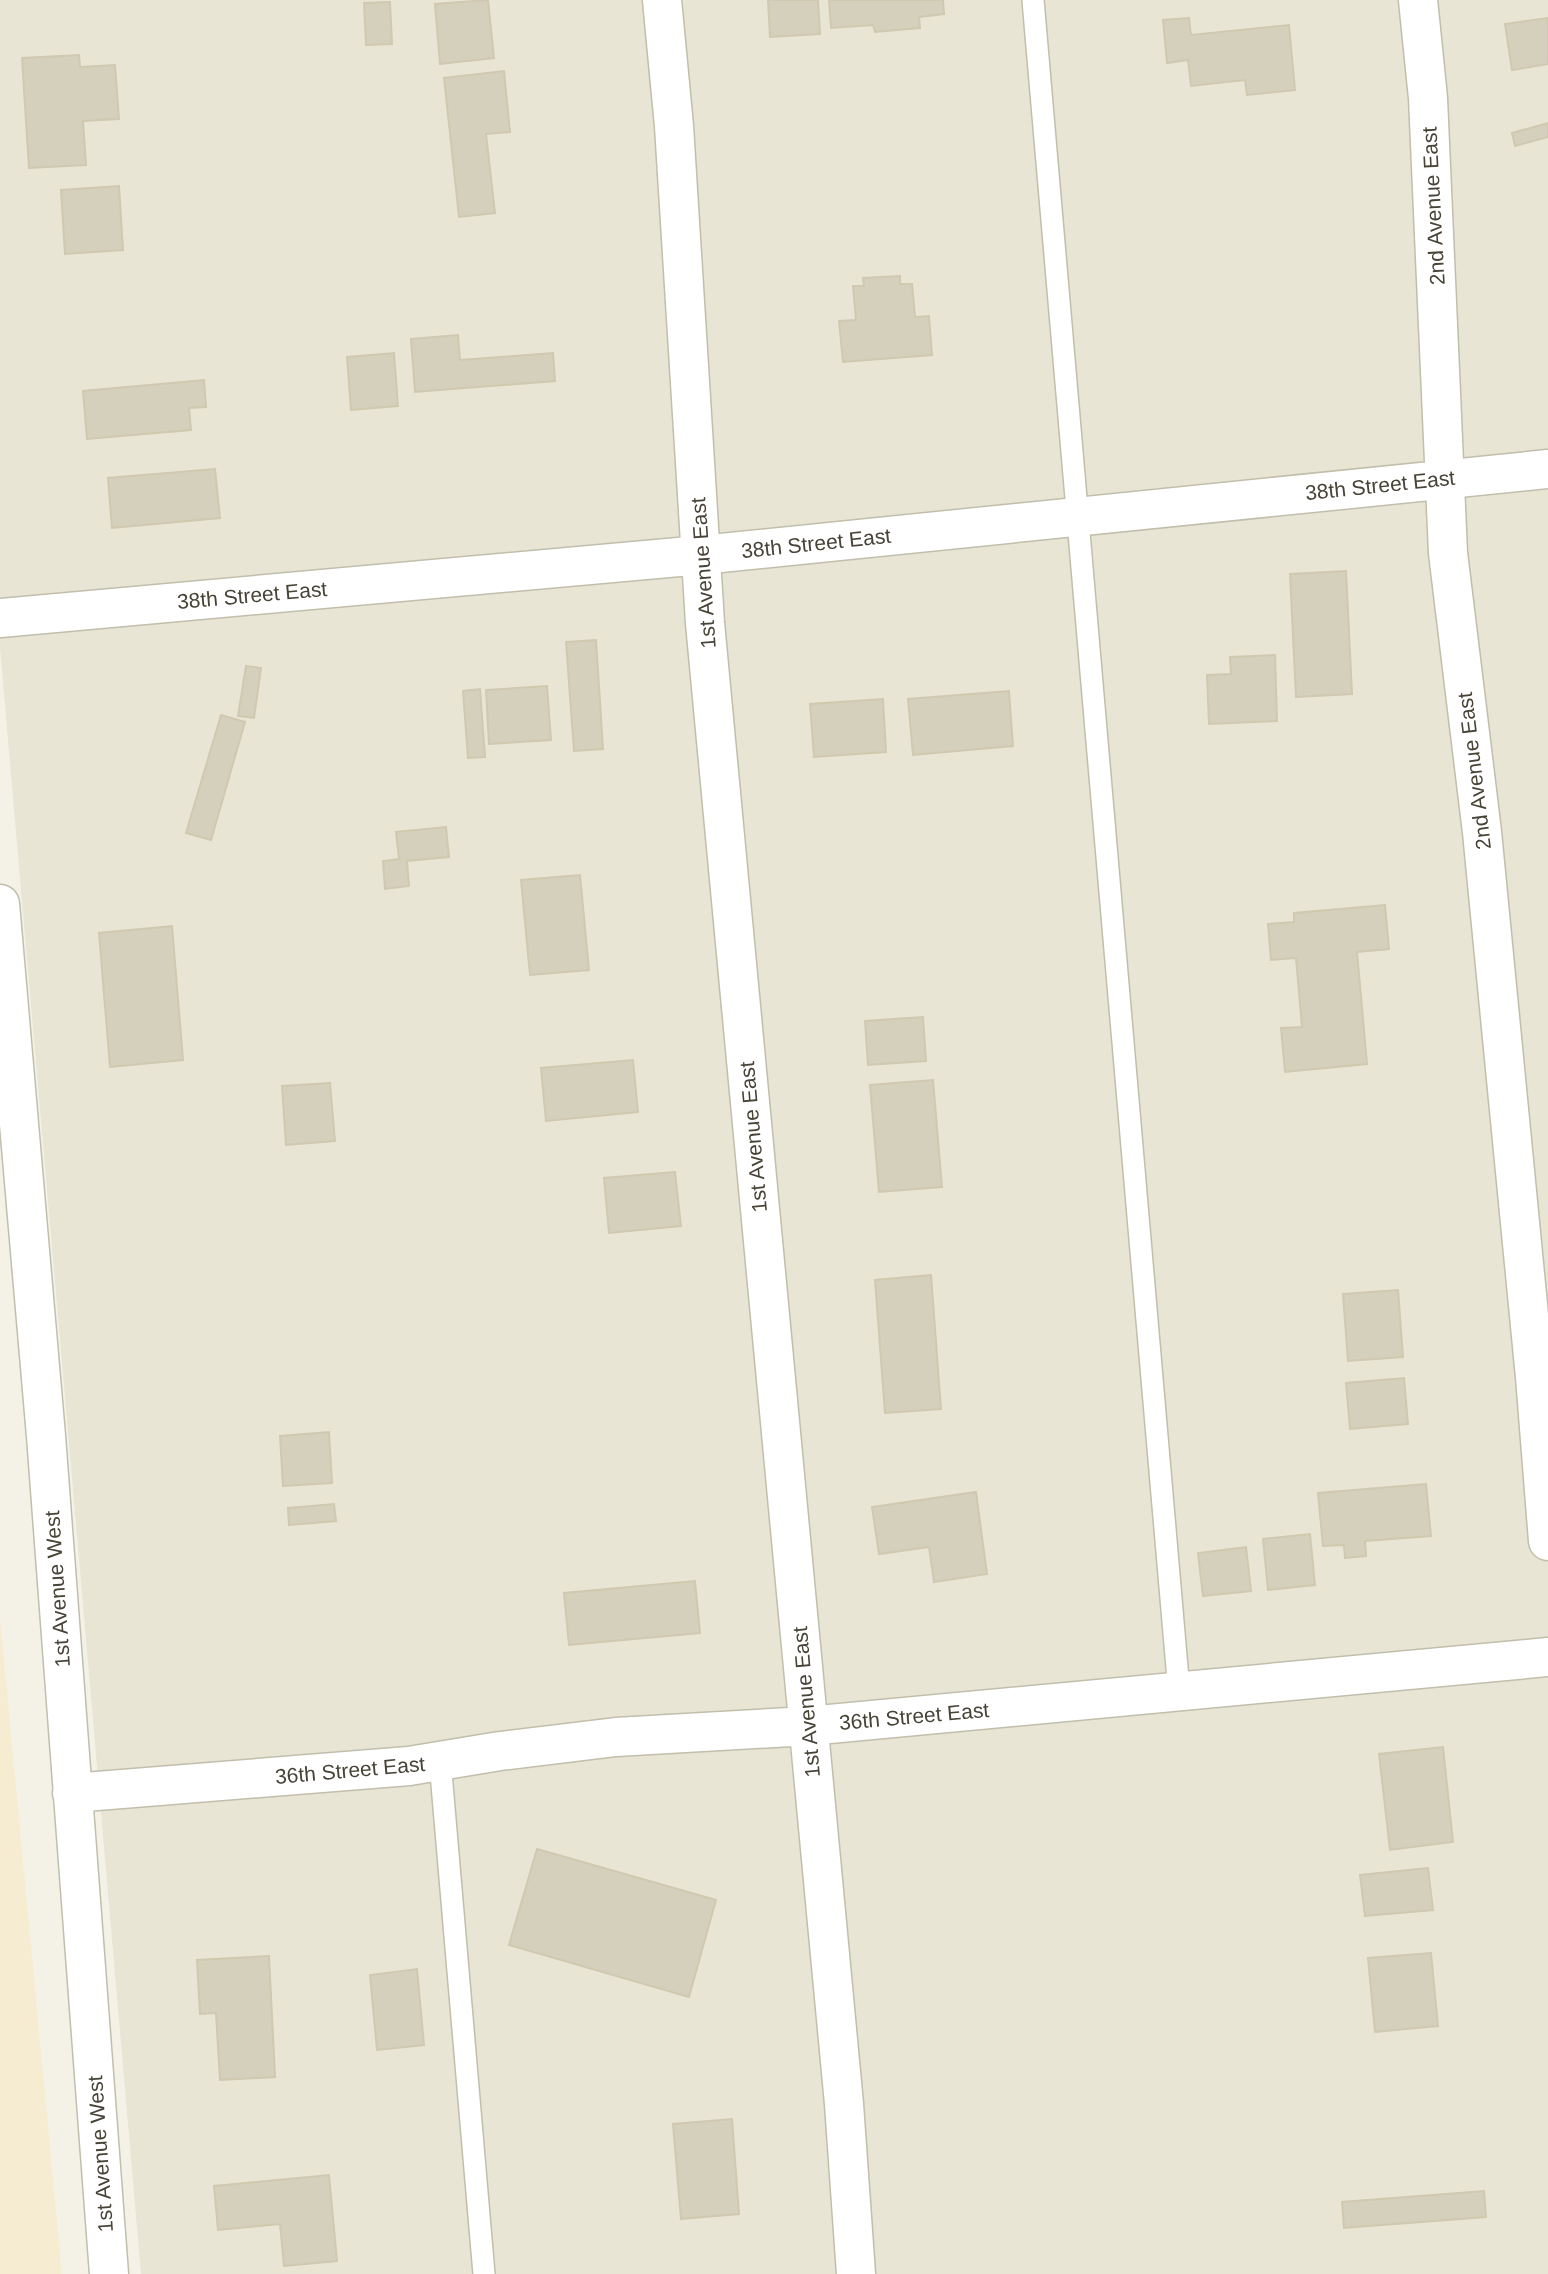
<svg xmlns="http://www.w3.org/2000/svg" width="1548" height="2274" font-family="Helvetica,sans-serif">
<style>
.residential{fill:#e8e5d5}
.commercial{fill:#f6ecd2}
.building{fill:#d5d0bc;stroke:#d0c9af;stroke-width:2}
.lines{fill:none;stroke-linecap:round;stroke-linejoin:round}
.lane-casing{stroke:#c2beac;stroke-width:24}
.street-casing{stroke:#c2beac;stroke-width:41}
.lane{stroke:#fff;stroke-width:21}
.street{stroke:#fff;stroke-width:38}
.labels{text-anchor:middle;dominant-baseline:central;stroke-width:7;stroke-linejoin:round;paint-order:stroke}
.street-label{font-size:21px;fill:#474336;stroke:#fff}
</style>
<rect width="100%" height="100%" fill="#f4f2e7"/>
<path class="residential" d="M0,0H1548V2274H141L0,648Z"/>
<path class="commercial" d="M0,1617L62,2274H0Z"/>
<path class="building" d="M488,0L494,58L440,64L435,4Z
M768,0H818L820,34L770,37Z
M829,0H943L944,14L919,17L920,28L875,32L873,25L831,28Z
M390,2L392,44L366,45L364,3Z
M1189,18L1191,35L1289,25L1295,90L1247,95L1245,80L1191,86L1188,60L1167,63L1163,20Z
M1548,18V64L1512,70L1505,24Z
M79,55L80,67L115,65L119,119L83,121L86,165L29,168L22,58Z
M504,71L510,132L486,134L495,213L459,217L444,78Z
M1548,123V137L1515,146L1512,133Z
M119,186L123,250L65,254L61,190Z
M900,276V284H912L915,317L929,316L932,355L843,362L839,321L856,320L853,286H864L863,278Z
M458,335L460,360L553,353L555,381L415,392L411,339Z
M394,353L398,406L351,410L347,357Z
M204,380L206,407L189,408L191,430L87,439L83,391Z
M215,469L220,518L112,528L108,478Z
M1346,571L1352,694L1296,697L1290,574Z
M596,640L603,749L574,751L566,642Z
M1275,655L1277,721L1209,724L1207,675L1231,674L1230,657Z
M246,666L261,668L254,718L238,716Z
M547,686L551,740L489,744L486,690Z
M480,689L485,757L468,758L463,691Z
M1009,691L1013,746L913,755L908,699Z
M883,699L886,752L814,757L810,704Z
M221,715L245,722L211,840L186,833Z
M446,827L449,857L407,861L409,886L385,889L383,861L399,859L396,832Z
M580,875L589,970L530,975L521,880Z
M1385,905L1389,949L1357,952L1367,1064L1285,1072L1281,1028L1302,1027L1296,958L1271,960L1268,924L1294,922V913Z
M172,926L183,1060L110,1067L99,933Z
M923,1017L926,1061L868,1065L865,1021Z
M633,1060L638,1112L546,1121L541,1068Z
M933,1080L942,1187L879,1192L870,1085Z
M330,1083L335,1141L286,1145L282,1086Z
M675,1172L681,1226L609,1233L604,1178Z
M931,1275L941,1409L885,1413L875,1280Z
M1398,1290L1403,1357L1348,1361L1343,1294Z
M1404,1378L1408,1424L1350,1429L1346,1383Z
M329,1432L332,1483L283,1486L280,1436Z
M1426,1484L1431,1536L1365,1541L1366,1556L1345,1558L1344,1545L1323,1546L1318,1493Z
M976,1492L987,1574L934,1582L929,1547L879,1554L872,1507Z
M334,1504L336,1521L289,1525L288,1508Z
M1310,1534L1315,1585L1268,1590L1263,1539Z
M1246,1547L1251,1591L1203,1596L1198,1553Z
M695,1581L700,1633L569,1645L564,1593Z
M1443,1747L1453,1842L1390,1850L1379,1754Z
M537,1849L716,1900L689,1997L509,1945Z
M1428,1868L1433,1910L1365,1916L1360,1875Z
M1431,1953L1438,2026L1375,2032L1368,1958Z
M269,1956L275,2077L220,2080L216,2013L200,2014L197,1960Z
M417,1969L424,2045L377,2050L370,1975Z
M732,2119L739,2214L681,2219L673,2124Z
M329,2175L337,2261L284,2266L280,2224L218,2230L214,2186Z
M1484,2191L1486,2217L1344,2228L1342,2202Z"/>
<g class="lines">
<g class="lane-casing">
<path id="lane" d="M1033,0L1179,1691
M440,1761L484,2274"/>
</g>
<g class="street-casing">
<path id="street" d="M662,0L674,126L705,623L844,2104L856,2274
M1418,0L1428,98L1448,553L1482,832L1535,1377L1548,1541
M0,618L701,555L1548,469
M0,904L46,1436L109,2274
M72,1793L409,1766L500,1751L616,1737L808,1726L1548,1657"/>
</g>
<use href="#lane" class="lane"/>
<use href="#street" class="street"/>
</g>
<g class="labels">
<g class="street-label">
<text transform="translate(1433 206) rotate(-93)">2nd Avenue East</text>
<text transform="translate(1380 485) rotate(-6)">38th Street East</text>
<text transform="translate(816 543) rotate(-6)">38th Street East</text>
<text transform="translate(703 573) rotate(-94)">1st Avenue East</text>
<text transform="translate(252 595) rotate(-5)">38th Street East</text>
<text transform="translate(1474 771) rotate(-97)">2nd Avenue East</text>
<text transform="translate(753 1137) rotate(-95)">1st Avenue East</text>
<text transform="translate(57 1589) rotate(-94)">1st Avenue West</text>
<text transform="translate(806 1702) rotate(-95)">1st Avenue East</text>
<text transform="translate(914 1716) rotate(-5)">36th Street East</text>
<text transform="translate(350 1770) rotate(-5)">36th Street East</text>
<text transform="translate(100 2154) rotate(-94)">1st Avenue West</text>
</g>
</g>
</svg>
